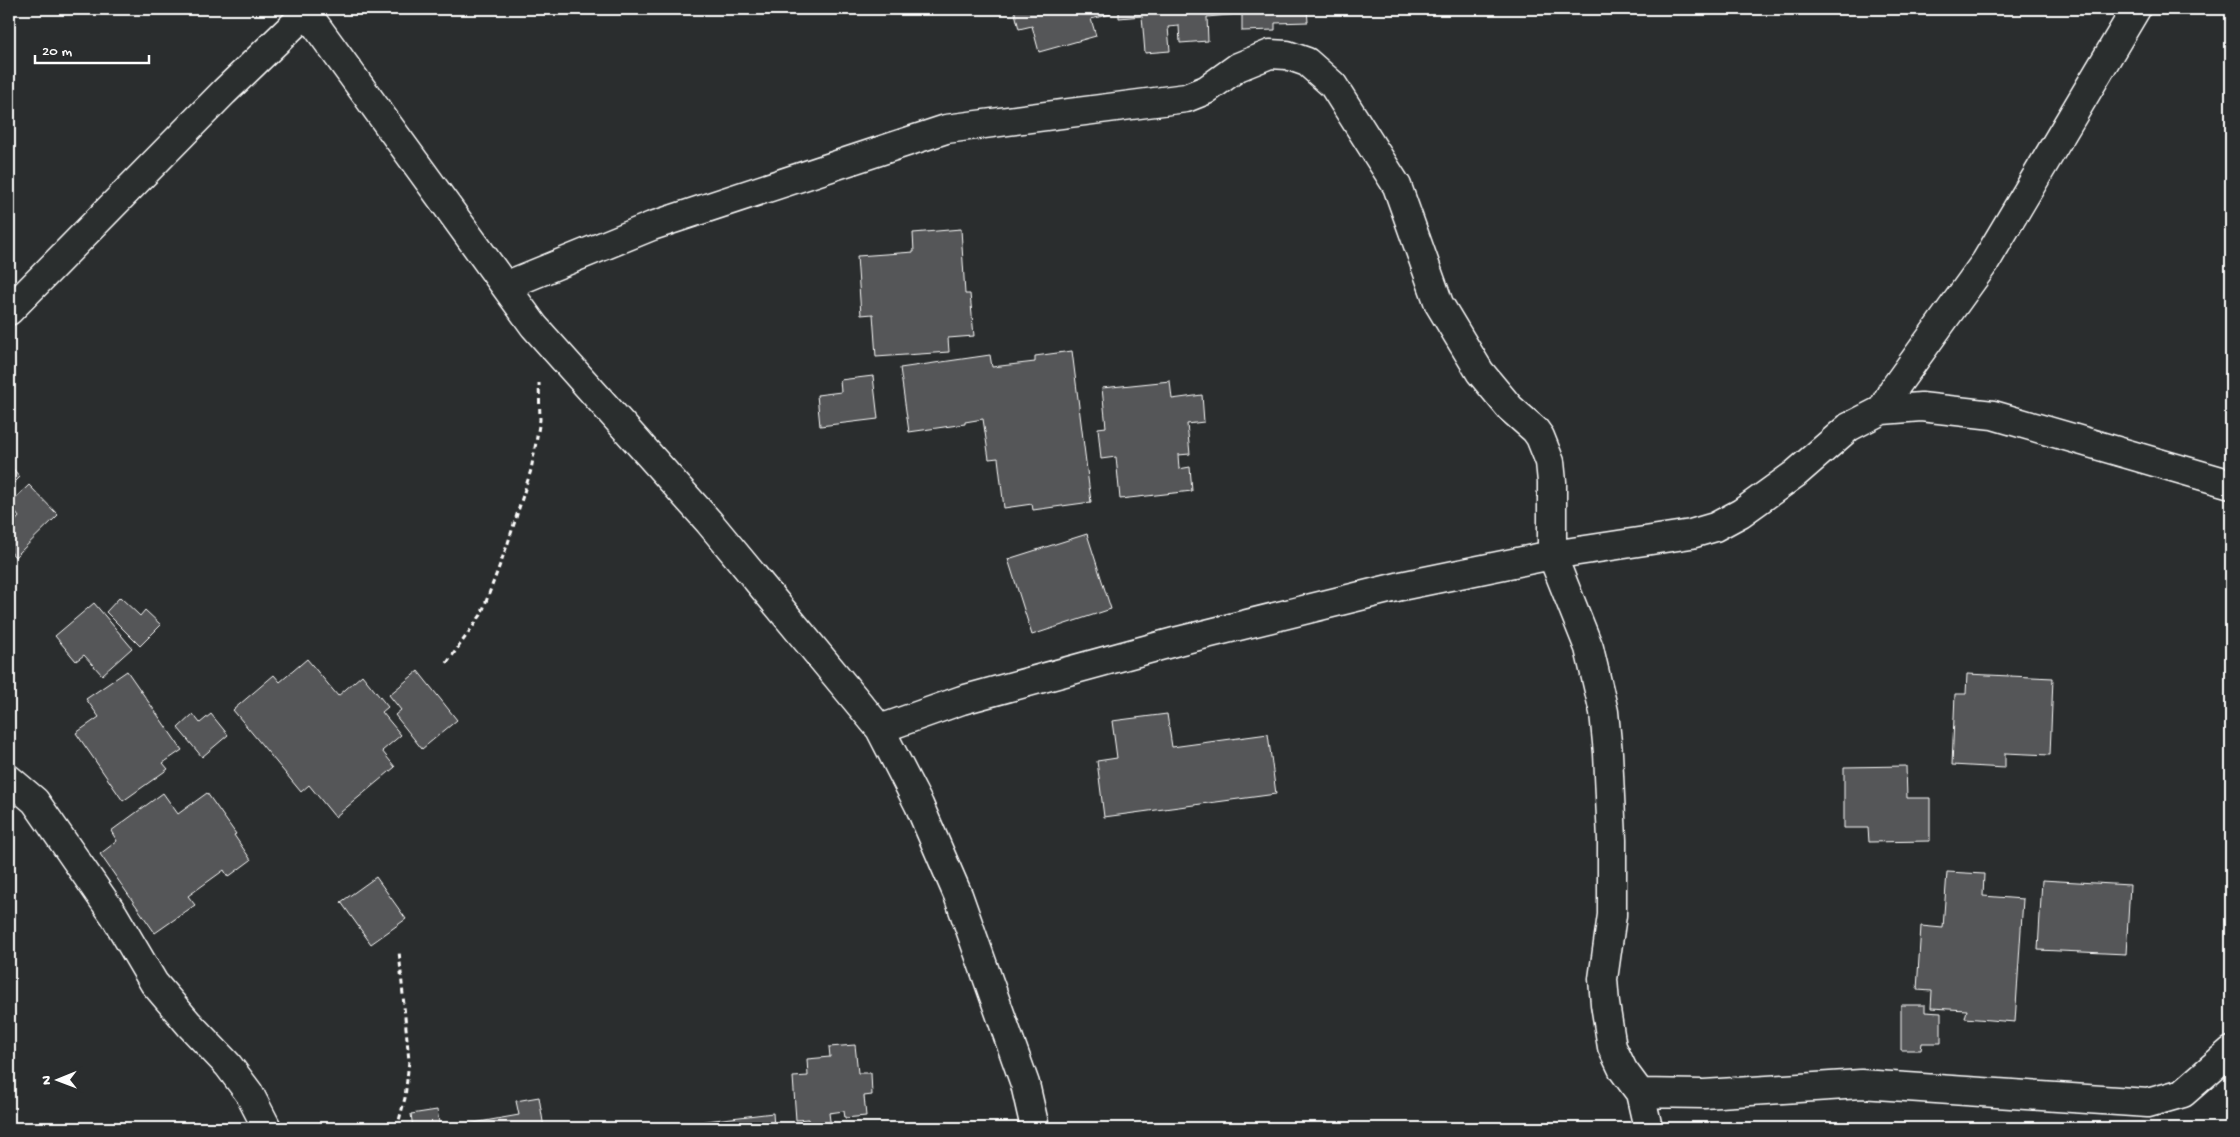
<svg xmlns="http://www.w3.org/2000/svg" width="2240" height="1137" font-family="'Gochi Hand',sans-serif">
<style>
.building{fill:#555758;stroke:#fff}
.lines{fill:none;stroke-linecap:round;stroke-linejoin:round}
.minor-casing{stroke:#fff;stroke-width:31}
.path{stroke:#fff;stroke-width:3;stroke-dasharray:5 4;stroke-linecap:butt}
.minor{stroke:#2a2d2e;stroke-width:28}
</style>
<rect width="100%" height="100%" fill="#2a2d2e"/>
<filter id="ink" filterUnits="userSpaceOnUse"><feTurbulence type="fractalNoise" baseFrequency=".02" numOctaves="2"/><feDisplacementMap in="SourceGraphic" scale="10" xChannelSelector="R" yChannelSelector="G"/><feConvolveMatrix kernelMatrix="1 2 1 2 8 2 1 2 1" color-interpolation-filters="sRGB"/></filter>
<g filter="url(#ink)">
<path class="building" d="M1014,9H1110L1111,14L1091,19L1096,36L1039,52L1032,26L1019,29Z
M1119,9H1238L1239,14L1207,17L1208,41L1180,43L1179,26L1168,27L1170,51L1145,53L1142,16L1119,18Z
M1242,9H1307L1308,22L1275,23V30L1242,31Z
M961,229L965,294H970L974,336L948,338L949,352L876,357L873,314L861,315L857,256L914,252L913,233Z
M1072,351L1091,502L1033,510L1032,504L1004,508L998,458L989,459L983,419L965,422V424L909,432L900,368L990,355L992,367L1035,362V356Z
M873,376L878,419L820,426L817,395L841,392L840,380Z
M1170,381L1172,399L1202,395L1204,422L1187,424L1190,454L1178,455L1179,469L1190,467L1192,491L1120,499L1116,457L1101,459L1098,428L1106,427L1102,388Z
M9,464L20,477L9,488Z
M29,485L58,515L15,557L9,550V528L19,517L9,504Z
M1087,534L1111,609L1032,635L1008,559Z
M120,597L140,616L145,610L161,625L140,646L106,612Z
M94,603L132,648L102,675L84,655L76,661L55,636Z
M307,659L338,696L362,675L388,707L382,712L401,735L382,751L395,767L335,817L309,785L301,792L233,710L274,675L280,682Z
M127,671L182,750L163,763L168,769L123,801L76,733L99,717L86,699Z
M418,671L457,720L422,749L395,715L401,710L389,695Z
M1967,674L2053,678L2050,755L2005,753V768L1952,765L1955,694H1966Z
M193,714L200,723L211,714L228,735L202,757L178,728Z
M1167,714L1172,747L1268,734L1276,794L1104,817L1097,761L1117,758L1112,721Z
M1906,766L1907,798H1930V841L1869,842L1868,828H1844V767Z
M163,793L178,814L207,793L236,834L234,835L251,860L228,877L224,870L188,896L195,905L155,933L100,854L117,841L111,831Z
M1947,872L1984,874L1983,896L2023,899L2015,1022L1965,1018L1967,1010L1931,1008L1932,991L1917,990L1921,926L1943,928Z
M376,877L406,919L371,944L341,902Z
M2042,880L2130,885L2126,954L2038,950Z
M1901,1005H1925V1012L1941,1013V1043H1922L1921,1050H1901Z
M855,1045L858,1073H871L872,1095L864,1096L866,1116L845,1118L844,1111L829,1113L831,1128H810L809,1119L796,1120L793,1077L808,1076L807,1059L830,1057L829,1047Z
M539,1097L544,1128H469L468,1124L519,1115L516,1101Z
M437,1110L440,1128H413L411,1114Z
M773,1113L774,1128H665V1126Z"/>
<g class="lines">
<g class="minor-casing">
<path id="minor" d="M304,9L534,326L709,522L880,729L919,805L958,895L1025,1084L1035,1128
M505,286L652,226L946,129L1186,98L1206,90L1238,67L1270,54L1287,55L1307,62L1333,85L1397,186L1439,304L1480,372L1510,408L1535,430L1540,437L1550,462L1552,482V555L1589,648L1604,712L1608,753L1612,840V915L1603,979L1605,1004L1612,1047L1623,1070L1640,1093L1648,1128
M9,311L224,92L306,13
M1882,410L1893,390L1986,261L2136,9
M880,729L962,700L1178,641L1401,586L1552,555L1691,534L1715,527L1741,513L1795,474L1849,427L1882,410L1921,407L1993,415L2231,484
M9,779L35,801L114,915L154,983L189,1024L228,1065L249,1093L267,1128
M1640,1093L1704,1094L1861,1084L2148,1103L2183,1093L2231,1051"/>
</g>
<path class="path" d="M447,663L481,615L508,543L531,470L540,420L539,383
M397,1128L405,1098L409,1061L399,951"/>
<use href="#minor" class="minor"/>
</g>
</g>
<rect width="2240" height="1137" fill="none" stroke="#2a2d2e" stroke-width="30"/>
<rect x="15" y="15" width="2210" height="1107" fill="none" stroke="#fff" stroke-width="2" filter="url(#ink)"/>
<g transform="translate(58 1080) rotate(269)" stroke="#2a2d2e" stroke-width="4" paint-order="stroke">
<path d="M0-4L9 19L0 12L-9 19Z" fill="#ffffff"/>
<text y="-8" font-size="14" font-weight="bold" text-anchor="middle" fill="#ffffff">N</text>
</g>
<path d="M35 55v8h114v-8" fill="none" stroke="#ffffff" stroke-width="2.5"/>
<text x="42" y="55" font-size="15" fill="#ffffff" stroke="#2a2d2e" stroke-width="4" paint-order="stroke">20 m</text>
</svg>
